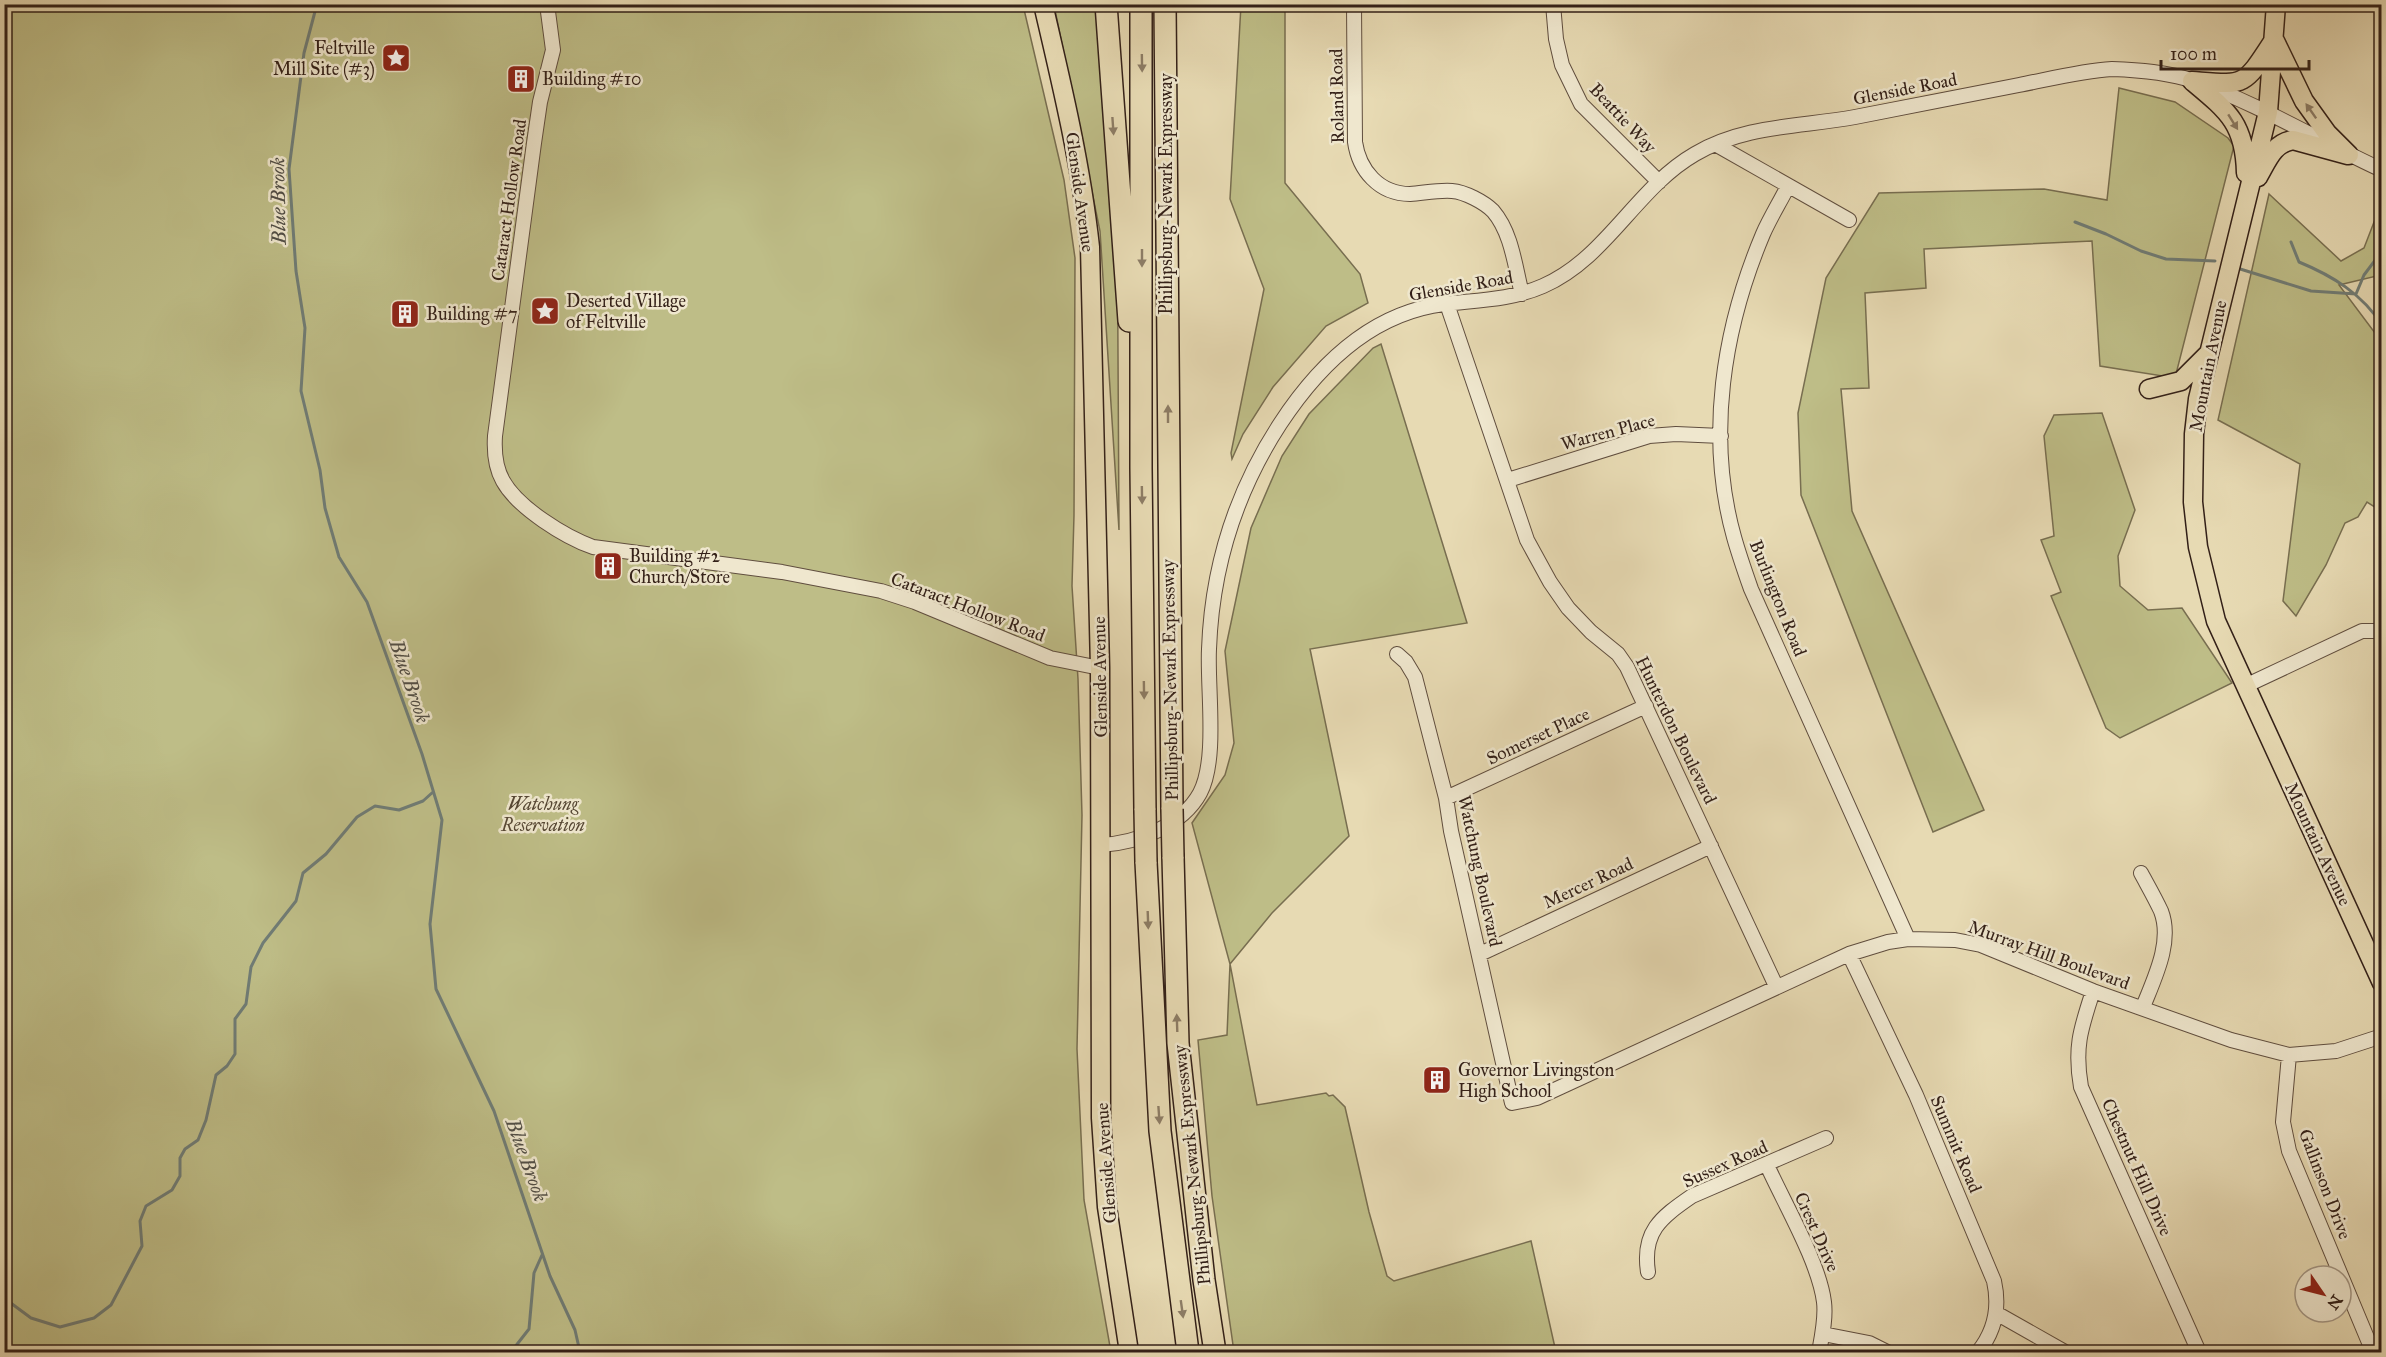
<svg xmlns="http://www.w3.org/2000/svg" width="2386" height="1357" font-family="'IM FELL Great Primer',serif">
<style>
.green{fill:#bebd87;stroke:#786e50;stroke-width:1.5}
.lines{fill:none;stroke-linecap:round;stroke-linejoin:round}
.stream{stroke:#707c75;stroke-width:3}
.minor-casing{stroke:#604e3f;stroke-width:16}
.major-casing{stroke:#332018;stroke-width:21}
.highway-casing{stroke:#332018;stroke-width:24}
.minor{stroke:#efe7ce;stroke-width:14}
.major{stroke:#e7dab3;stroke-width:18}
.highway{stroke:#e7dab3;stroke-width:21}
.highway-bridge-casing{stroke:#332018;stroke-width:24;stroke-linecap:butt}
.highway-bridge{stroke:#e7dab3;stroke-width:21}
.oneway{fill:#8d7d66}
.labels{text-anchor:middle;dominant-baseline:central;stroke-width:5;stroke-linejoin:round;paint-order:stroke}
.poi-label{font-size:18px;fill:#332018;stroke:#efe7ce;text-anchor:start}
.street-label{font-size:18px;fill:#332018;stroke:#efe7ce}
.park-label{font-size:18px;font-style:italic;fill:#564734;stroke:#efe7ce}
.water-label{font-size:20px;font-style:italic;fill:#514e46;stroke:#efe7ce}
</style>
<rect width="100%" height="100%" fill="#e7dab3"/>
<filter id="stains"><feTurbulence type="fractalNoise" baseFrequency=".00333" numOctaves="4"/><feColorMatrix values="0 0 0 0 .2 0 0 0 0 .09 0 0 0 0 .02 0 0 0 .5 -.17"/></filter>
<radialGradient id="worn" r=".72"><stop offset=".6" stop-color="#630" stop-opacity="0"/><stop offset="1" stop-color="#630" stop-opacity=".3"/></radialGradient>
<path class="green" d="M5,5H1023L1064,180L1075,258L1074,515L1072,586L1078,679L1082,815L1077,1049L1084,1200L1111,1352H5Z
M1054,5H1116L1119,530L1100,231Z
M1241,5H1285V183L1360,274L1368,303L1326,326L1273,387L1243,434L1232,459L1231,453L1264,289L1230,199Z
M2119,88L2175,102L2228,138L2234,146L2175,378L2100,366L2092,241L1924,249L1926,288L1865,293L1869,388L1841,389L1852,511L1984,810L1933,832L1801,495L1798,413L1826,278L1879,193L2044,189L2107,200Z
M2269,194L2341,261L2364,248L2381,204V275L2339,285L2381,341V511L2367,502L2358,517L2345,523L2326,565L2296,616L2283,601L2300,464L2218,420Z
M1381,344L1467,623L1310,649L1349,836L1272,913L1230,964L1257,1105L1326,1093L1329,1096L1333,1095L1345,1107L1369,1212L1387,1276L1394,1281L1531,1241L1556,1352H1234L1212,1196L1198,1040L1227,1035L1230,964L1192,823L1225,775L1234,743L1225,651L1251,528L1282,456L1309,414L1373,348Z
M2102,413L2135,510L2118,556L2120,586L2148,610L2182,608L2232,683L2120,738L2106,728L2051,596L2061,592L2041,540L2054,536L2044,436L2054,415Z"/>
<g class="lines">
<path class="stream" d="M317,4L304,53L289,169L296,271L305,328L301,391L320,470L325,508L339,557L367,602L422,754L442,820L430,924L436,989L494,1111L550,1276L575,1330L580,1352
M2075,222L2106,234L2141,251L2166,259L2215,261
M2291,242L2299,262C2333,276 2362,294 2382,325
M2237,268L2311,291L2356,294L2364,275L2382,251
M4,1298L31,1318L60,1327L94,1318L111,1305L142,1246L140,1221L146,1206L172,1190L180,1176V1158L185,1149L198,1140L206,1120L216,1075L227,1066L235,1054V1019L246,1004L251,967L263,943L296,901L303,873L326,854L357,817L375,806L399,810L423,801L433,792
M511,1352L529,1329L534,1273L542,1255"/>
<g class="minor-casing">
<path id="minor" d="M547,4L553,50L540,102L534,143L495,436C494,452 495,467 503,481C518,508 565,537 593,547L782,572L881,591L915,602L1050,658L1100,668
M1354,4L1355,142C1359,170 1379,194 1410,194C1424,193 1438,190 1452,191C1465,192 1484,202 1493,211C1512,233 1515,267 1522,294
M1553,4L1556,39L1562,65L1581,104L1659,182
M1715,144L1849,220
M1788,186C1780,202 1770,218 1763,234C1723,329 1706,437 1734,537C1739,555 1745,572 1751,589L1908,939
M1447,304L1527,540L1550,582L1568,608L1591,632L1618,654L1627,667L1776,986
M1508,480L1649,436L1676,434L1721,436
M1397,654L1406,662L1415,677L1446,798L1451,831L1512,1103L1537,1098L1849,954L1888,942L1908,939L1955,940L1981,945L2093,991L2231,1040L2289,1055L2336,1051L2382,1036
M2245,686L2362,631H2382
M1446,798L1646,706
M1101,845C1137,843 1182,826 1200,793C1218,759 1207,688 1209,649C1212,567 1235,493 1280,424C1318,366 1371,313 1444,304C1478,300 1511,300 1543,286C1607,258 1636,188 1695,154C1744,125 1800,127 1855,117C1910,106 1964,96 2019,85C2050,79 2081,71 2112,69C2139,70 2167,72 2194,81C2259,104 2319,141 2382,170
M2141,873C2148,886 2155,898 2161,911C2173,942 2154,979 2143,1007
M1480,954L1711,846
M1849,954L1916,1095L1994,1281C2000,1308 1995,1331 1978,1352
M2093,991C2081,1028 2074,1047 2081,1087L2199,1352
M2289,1055L2283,1122L2289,1151L2373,1352
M1767,1165C1784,1203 1819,1262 1824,1302C1826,1318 1822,1336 1819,1352
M1648,1272C1642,1232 1660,1218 1692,1196L1826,1138
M1996,1313L2065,1352
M1823,1334L1869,1343L1887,1352"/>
</g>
<g class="major-casing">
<path id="major" d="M1043,4C1062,85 1081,165 1090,247L1100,668L1101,1118L1107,1207L1129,1352
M2276,4L2268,112L2198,399L2194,434L2193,502L2198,547L2216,621L2382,983
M2275,41L2304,101L2327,133L2349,155
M2192,81C2228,111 2245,124 2246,173
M2192,81C2244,85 2243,88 2272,43
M2258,177C2267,162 2273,143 2293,140L2348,155
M2149,389L2181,381L2207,355"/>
</g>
<g class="highway-casing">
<path id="highway" d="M1106,4L1129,321
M1141,4V468L1145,810
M1165,4L1172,809
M1173,857L1178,1043L1204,1280L1215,1352
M1146,862L1160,1131L1188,1352"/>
</g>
<use href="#minor" class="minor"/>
<use href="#major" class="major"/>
<use href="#highway" class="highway"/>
<g class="highway-bridge-casing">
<path id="highway-bridge" d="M1172,809L1173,857
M1145,810L1146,862"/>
</g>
<use href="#highway-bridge" class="highway-bridge"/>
</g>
<defs><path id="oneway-solid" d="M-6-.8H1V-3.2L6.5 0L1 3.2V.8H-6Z" transform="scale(1.5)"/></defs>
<g class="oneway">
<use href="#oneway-solid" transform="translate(1142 63) rotate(89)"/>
<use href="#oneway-solid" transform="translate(2311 111) rotate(-125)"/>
<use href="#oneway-solid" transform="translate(2233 122) rotate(58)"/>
<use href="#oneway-solid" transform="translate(1113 126) rotate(86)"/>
<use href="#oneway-solid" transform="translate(1142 258) rotate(90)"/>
<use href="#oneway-solid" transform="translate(1168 414) rotate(-90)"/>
<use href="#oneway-solid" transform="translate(1142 495) rotate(89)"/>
<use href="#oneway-solid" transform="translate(1144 690) rotate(89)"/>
<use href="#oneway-solid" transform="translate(1148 920) rotate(88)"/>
<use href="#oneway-solid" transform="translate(1177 1023) rotate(-92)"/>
<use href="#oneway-solid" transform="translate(1159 1115) rotate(86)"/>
<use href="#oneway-solid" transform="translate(1182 1309) rotate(82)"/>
</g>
<defs>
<g id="sight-square" transform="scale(1.5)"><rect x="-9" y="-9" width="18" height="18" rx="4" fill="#8f2418" stroke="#efe7ce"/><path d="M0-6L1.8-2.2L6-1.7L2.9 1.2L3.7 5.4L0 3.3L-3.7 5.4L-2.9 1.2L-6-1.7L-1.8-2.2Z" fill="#fff"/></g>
<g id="building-square" transform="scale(1.5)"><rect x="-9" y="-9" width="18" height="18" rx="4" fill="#8f2418" stroke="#efe7ce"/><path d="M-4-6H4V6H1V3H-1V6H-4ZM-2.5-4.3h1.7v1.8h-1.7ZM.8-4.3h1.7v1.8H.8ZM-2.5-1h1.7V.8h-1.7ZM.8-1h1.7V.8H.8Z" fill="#fff"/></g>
</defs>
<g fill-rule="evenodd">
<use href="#sight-square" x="396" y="58"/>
<use href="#building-square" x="521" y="79"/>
<use href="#sight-square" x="545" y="311"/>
<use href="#building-square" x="405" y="314"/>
<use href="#building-square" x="608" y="566"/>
<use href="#building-square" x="1437" y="1080"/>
</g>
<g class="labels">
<g class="poi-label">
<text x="375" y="48" text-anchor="end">Feltville<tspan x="375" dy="21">Mill Site (#3)</tspan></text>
<text x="542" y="79">Building #10</text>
<text x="566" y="301">Deserted Village<tspan x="566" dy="21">of Feltville</tspan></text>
<text x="426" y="314">Building #7</text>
<text x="629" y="556">Building #2<tspan x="629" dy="21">Church/Store</tspan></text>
<text x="1458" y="1070">Governor Livingston<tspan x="1458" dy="21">High School</tspan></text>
</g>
<g class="street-label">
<text transform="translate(1905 89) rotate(-11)">Glenside Road</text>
<text transform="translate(1337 96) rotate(-91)">Roland Road</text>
<text transform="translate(1623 118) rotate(47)">Beattie Way</text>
<text transform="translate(1080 192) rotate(82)">Glenside Avenue</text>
<text transform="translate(1166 194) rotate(-90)">Phillipsburg-Newark Expressway</text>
<text transform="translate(509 200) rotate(-82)">Cataract Hollow Road</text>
<text transform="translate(1461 286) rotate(-10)">Glenside Road</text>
<text transform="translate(2208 366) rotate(-79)">Mountain Avenue</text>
<text transform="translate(1608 432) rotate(-15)">Warren Place</text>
<text transform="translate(1778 598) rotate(68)">Burlington Road</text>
<text transform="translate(968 607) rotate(21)">Cataract Hollow Road</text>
<text transform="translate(1100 677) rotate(-91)">Glenside Avenue</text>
<text transform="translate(1170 680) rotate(-91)">Phillipsburg-Newark Expressway</text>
<text transform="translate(1676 730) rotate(64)">Hunterdon Boulevard</text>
<text transform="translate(1538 736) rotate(-25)">Somerset Place</text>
<text transform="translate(2318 844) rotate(65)">Mountain Avenue</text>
<text transform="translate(1480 871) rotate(78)">Watchung Boulevard</text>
<text transform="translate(1588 883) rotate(-25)">Mercer Road</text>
<text transform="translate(2049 955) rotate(20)">Murray Hill Boulevard</text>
<text transform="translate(1956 1144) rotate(67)">Summit Road</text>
<text transform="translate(1106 1163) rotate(-94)">Glenside Avenue</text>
<text transform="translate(1725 1164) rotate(-24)">Sussex Road</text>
<text transform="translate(1192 1165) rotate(-96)">Phillipsburg-Newark Expressway</text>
<text transform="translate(2137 1167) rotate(66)">Chestnut Hill Drive</text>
<text transform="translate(2325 1184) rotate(69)">Gallinson Drive</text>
<text transform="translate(1817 1232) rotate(66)">Crest Drive</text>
</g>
<g class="park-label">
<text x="543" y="804">Watchung<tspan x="543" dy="21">Reservation</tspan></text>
</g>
<g class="water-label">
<text transform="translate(278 201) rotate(-91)">Blue Brook</text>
<text transform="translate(410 681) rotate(71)">Blue Brook</text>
<text transform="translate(527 1160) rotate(70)">Blue Brook</text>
</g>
</g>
<rect width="2386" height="1357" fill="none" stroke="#e7dab3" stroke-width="24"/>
<rect x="6" y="6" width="2374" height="1345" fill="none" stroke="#332018" stroke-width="3"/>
<rect x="12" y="12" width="2362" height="1333" fill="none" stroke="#332018" stroke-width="1.5"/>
<g transform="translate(2323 1294) rotate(125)"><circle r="28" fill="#efe7ce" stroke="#a49785" stroke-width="1.5"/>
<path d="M0-4.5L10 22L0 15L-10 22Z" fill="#8f2418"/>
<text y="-9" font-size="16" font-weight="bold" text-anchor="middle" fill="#332018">N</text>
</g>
<path d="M2161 60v9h148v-9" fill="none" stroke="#332018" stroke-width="3"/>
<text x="2170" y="60" font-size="18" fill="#332018" stroke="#efe7ce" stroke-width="4.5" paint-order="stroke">100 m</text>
<rect width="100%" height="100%" filter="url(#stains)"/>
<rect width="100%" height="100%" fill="url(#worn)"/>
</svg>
